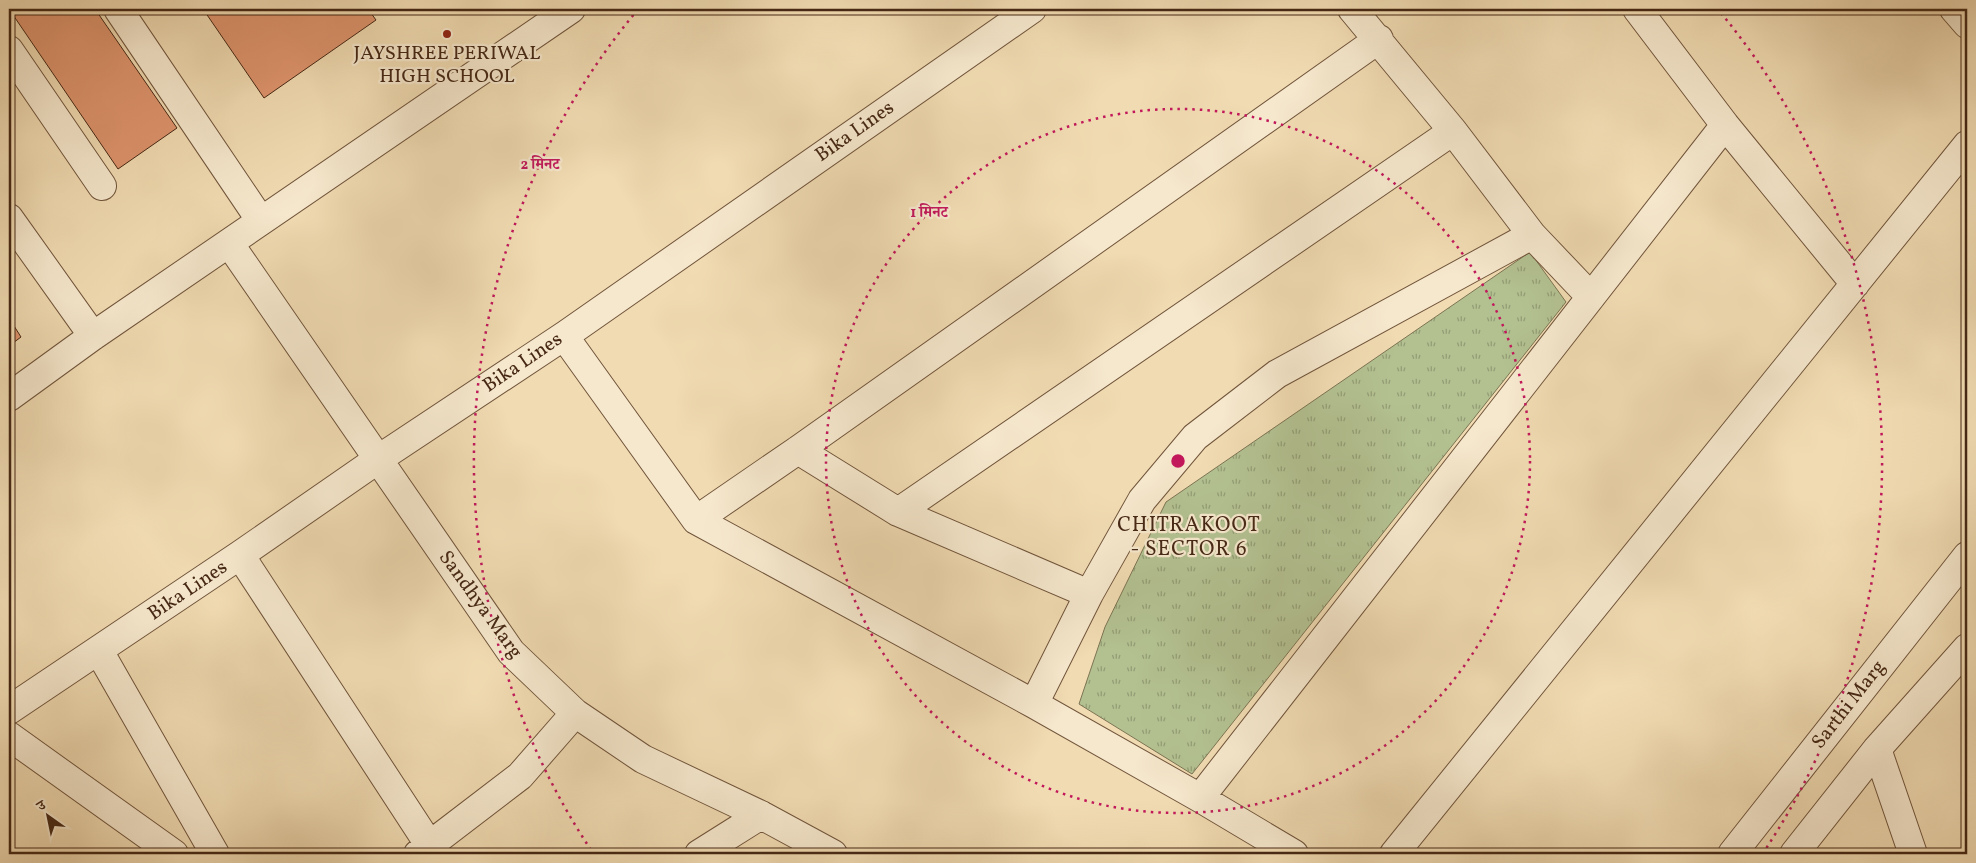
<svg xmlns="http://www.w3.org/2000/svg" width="1976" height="863" font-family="Vollkorn,'Noto Serif Devanagari',serif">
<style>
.park{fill:url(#park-tufts);stroke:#7c7453}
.building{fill:#de946d;stroke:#462815}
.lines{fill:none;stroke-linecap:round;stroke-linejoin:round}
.minor-casing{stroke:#71553c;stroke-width:30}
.minor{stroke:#f6e8cd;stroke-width:28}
.ring{fill:none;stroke:#c2185b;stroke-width:2.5;stroke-dasharray:2.5 5}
.poi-dot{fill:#8f2418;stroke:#f6e8cd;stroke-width:2}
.labels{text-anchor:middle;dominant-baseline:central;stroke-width:4.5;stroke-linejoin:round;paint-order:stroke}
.poi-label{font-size:20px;fill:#462815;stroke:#f6e8cd}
.street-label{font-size:20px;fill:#462815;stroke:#f6e8cd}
.neighbourhood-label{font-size:21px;letter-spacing:1px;fill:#462815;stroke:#f6e8cd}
.centre{fill:#c2185b;stroke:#f6e8cd;stroke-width:2.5}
.ring-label{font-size:15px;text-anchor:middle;font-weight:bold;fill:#c2185b;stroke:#f6e8cd;stroke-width:4.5;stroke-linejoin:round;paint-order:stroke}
</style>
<defs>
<pattern id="park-tufts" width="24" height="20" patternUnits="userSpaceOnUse" patternTransform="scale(1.25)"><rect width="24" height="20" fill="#b3c191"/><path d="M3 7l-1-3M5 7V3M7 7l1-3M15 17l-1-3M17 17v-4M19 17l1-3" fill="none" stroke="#939d75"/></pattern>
</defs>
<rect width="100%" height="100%" fill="#f1dbb2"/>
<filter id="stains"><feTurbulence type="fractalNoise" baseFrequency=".004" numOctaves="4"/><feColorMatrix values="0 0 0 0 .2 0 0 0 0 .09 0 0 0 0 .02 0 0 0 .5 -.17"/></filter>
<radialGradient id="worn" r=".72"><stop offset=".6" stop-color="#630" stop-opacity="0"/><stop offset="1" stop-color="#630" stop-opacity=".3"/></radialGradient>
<path class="park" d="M1530,252L1566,302L1192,774L1079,704L1105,627L1166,502Z"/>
<path class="building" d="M9,9H95L177,128L118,169Z
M203,9H368L376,20L264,98Z
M9,318L21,337L9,346Z"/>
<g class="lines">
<g class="minor-casing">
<path id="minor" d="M118,9L261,221
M1352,9L1453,131L1532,235L1591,297
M1637,9L1725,125L1855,284
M1954,9L1967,24
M9,50L102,186
M9,218L93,336
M229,243L511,652L575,713L643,759L761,815L833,854
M564,336L696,520L1034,704L1200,798L1294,854
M9,397L93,336L571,9
M798,450L898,512L1089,594
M898,512L1453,131
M696,520L798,450L1379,39
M240,555L430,846
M99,651L215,854
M1034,704L1089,594L1142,500L1195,437L1277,374L1532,235
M9,710L240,555L377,460L564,336L1032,9
M9,736L174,854
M1877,749L1913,854
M1200,798L1725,125
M418,854L520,776L575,713
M699,854L761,815
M1394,854L1967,145
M1732,854L1967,556
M1794,854L1877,749L1967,648"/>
</g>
<use href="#minor" class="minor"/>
</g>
<g class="ring">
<circle cx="1178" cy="461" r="352"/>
<path d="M591 850A704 704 0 0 1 635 13M1721 13A704 704 0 0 1 1765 850"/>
</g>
<circle class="poi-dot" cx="447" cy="34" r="5"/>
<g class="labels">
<g class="poi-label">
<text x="447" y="54">JAYSHREE PERIWAL<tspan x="447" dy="23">HIGH SCHOOL</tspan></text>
</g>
<g class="street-label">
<text transform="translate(855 132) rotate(-35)">Bika Lines</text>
<text transform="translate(523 363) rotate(-34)">Bika Lines</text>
<text transform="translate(188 591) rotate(-34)">Bika Lines</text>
<text transform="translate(480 605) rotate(54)">Sandhya Marg</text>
<text transform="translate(1849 705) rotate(-52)">Sarthi Marg</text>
</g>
<g class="neighbourhood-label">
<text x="1189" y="525">CHITRAKOOT<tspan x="1189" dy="24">- SECTOR 6</tspan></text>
</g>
</g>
<circle cx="1178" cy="461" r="8" class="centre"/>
<g class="ring-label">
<text x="540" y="169">2 मिनट</text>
<text x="929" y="217">1 मिनट</text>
</g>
<rect width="1976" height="863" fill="none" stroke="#f1dbb2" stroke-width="30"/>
<rect x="10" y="10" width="1956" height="843" fill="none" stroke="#462815" stroke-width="2.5"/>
<rect x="15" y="15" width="1946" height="833" fill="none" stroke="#462815"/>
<g transform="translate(48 816) rotate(327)" stroke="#f6e8cd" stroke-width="4" paint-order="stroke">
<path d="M0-4L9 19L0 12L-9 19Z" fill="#462815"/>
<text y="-8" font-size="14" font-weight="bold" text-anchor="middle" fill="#462815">उ</text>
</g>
<rect width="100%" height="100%" filter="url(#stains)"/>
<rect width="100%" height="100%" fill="url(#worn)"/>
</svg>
